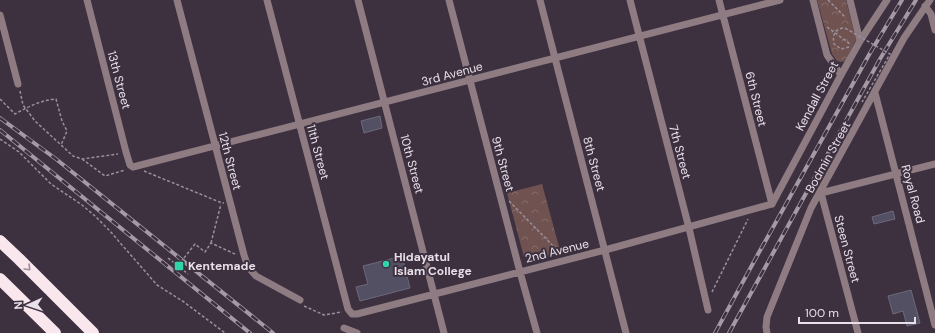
<svg xmlns="http://www.w3.org/2000/svg" width="935" height="333" font-family="'DM Sans',sans-serif">
<style>
.park{fill:url(#park-crowns)}
.building{fill:#535063;stroke:#6c697e}
.lines{fill:none;stroke-linecap:round;stroke-linejoin:round}
.path{stroke:#9a8f9b;stroke-width:1.5;stroke-dasharray:3 2;stroke-linecap:butt}
.minor{stroke:#8f7c83;stroke-width:7}
.motorway{stroke:#fae7ee;stroke-width:12}
.rail-casing{stroke:#a499a5;stroke-width:4}
.rail{stroke:#3d303f;stroke-width:2.5;stroke-dasharray:8;stroke-linecap:butt}
.path-bridge{stroke:#9a8f9b;stroke-width:1.5;stroke-dasharray:3 2;stroke-linecap:butt}
.oneway{stroke:#9c8c96}
.poi-dot{fill:#31d4a9;stroke:#3d303f;stroke-width:1.5}
.labels{text-anchor:middle;dominant-baseline:central;stroke-width:4;stroke-linejoin:round;paint-order:stroke}
.street-label{font-size:12px;fill:#e8dfe9;stroke:#3d303f}
.poi-label{font-size:12px;font-weight:bold;fill:#e8dfe9;stroke:#3d303f;text-anchor:start}
</style>
<defs>
<pattern id="park-crowns" width="20" height="18" patternUnits="userSpaceOnUse"><rect width="20" height="18" fill="#705351"/><path d="M2 6a3 3 0 1 1 6 0M12 15a3 3 0 1 1 6 0" fill="none" stroke="#846b6a"/></pattern>
</defs>
<rect width="100%" height="100%" fill="#3d303f"/>
<path class="park" d="M817,0H846L856,40L845,61L841,62L837,61L832,54Z
M542,184L561,254L530,261L524,257L507,193Z"/>
<path class="building" d="M380,116L382,128L364,133L361,121Z
M893,211L895,219L874,224L872,217Z
M402,256L410,288L360,301L356,287L368,284L363,266Z
M911,290L920,323L907,326L903,311L893,314L888,296Z"/>
<g class="lines">
<path class="path" d="M828,0L846,18
M827,27L850,44
M20,91L23,105L35,121L73,156L82,159L118,154
M0,99L15,114C28,107 41,100 56,99L62,121L67,131L61,145
M0,139L19,152L51,184L82,205L95,216L109,230L157,285L184,302L225,333
M82,159L105,176L125,170
M144,171L222,203H224
M509,201L561,254
M211,243L221,204
M168,258L188,274
M184,258L195,244L205,252L211,243L237,255
M712,292L748,219
M304,306L324,315L342,312"/>
<path class="minor" d="M87,0L126,152L130,165L133,167L780,0
M177,0L244,255L248,267L256,276L300,300
M267,0L348,309L352,314H357L605,250L772,204
M358,0L444,333
M449,0L520,272L537,333
M540,0L626,333
M630,0L689,228L708,310
M719,0L772,204
M813,0L827,55L841,75
M850,0L860,41
M925,6L931,14L935,30
M0,15L18,84
M875,93L935,325
M772,204L841,75L860,41L887,0
M344,328L357,333
M767,333L766,327L767,317L811,208L904,38L930,0
M858,333L821,193L935,164"/>
<path class="motorway" d="M0,241L19,259L93,333
M0,279L55,333"/>
<g class="rail-casing">
<path id="rail" d="M0,118L56,159L273,333
M0,130L250,333
M715,333L757,256L870,53L902,0
M729,333L880,59L916,0"/>
</g>
<use href="#rail" class="rail"/>
<path class="path-bridge" d="M849,47L841,49L834,44C832,35 835,28 845,28L890,54L862,102
M178,265L184,258"/>
</g>
<defs><path id="oneway-chevron" d="M-2-3.5L2.5 0L-2 3.5" fill="none" stroke-width="1.6" stroke-linecap="round" stroke-linejoin="round"/></defs>
<use class="oneway" href="#oneway-chevron" transform="translate(28 268) rotate(45)"/>
<g class="poi-dot">
<circle cx="386" cy="264" r="4"/>
<rect x="174" y="261" width="10" height="10" rx="2"/>
</g>
<g class="labels">
<g class="street-label">
<text transform="translate(452 74) rotate(-15)">3rd Avenue</text>
<text transform="translate(119 80) rotate(75)">13th Street</text>
<text transform="translate(817 96) rotate(-62)">Kendall Street</text>
<text transform="translate(756 99) rotate(76)">6th Street</text>
<text transform="translate(318 152) rotate(75)">11th Street</text>
<text transform="translate(680 152) rotate(75)">7th Street</text>
<text transform="translate(828 157) rotate(-61)">Bodmin Street</text>
<text transform="translate(230 161) rotate(75)">12th Street</text>
<text transform="translate(412 164) rotate(75)">10th Street</text>
<text transform="translate(503 164) rotate(75)">9th Street</text>
<text transform="translate(594 164) rotate(75)">8th Street</text>
<text transform="translate(913 194) rotate(75)">Royal Road</text>
<text transform="translate(847 249) rotate(75)">Steen Street</text>
<text transform="translate(557 251) rotate(-14)">2nd Avenue</text>
</g>
<g class="poi-label">
<text x="394" y="257">Hidayatul<tspan x="394" dy="14">Islam College</tspan></text>
<text x="188" y="266">Kentemade</text>
</g>
</g>
<g transform="translate(28 305) rotate(267)" stroke="#3d303f" stroke-width="3" paint-order="stroke">
<path d="M0-3L7 15L0 10L-7 15Z" fill="#e8dfe9"/>
<text y="-6" font-size="11" font-weight="bold" text-anchor="middle" fill="#e8dfe9">N</text>
</g>
<path d="M799 317v6h116v-6" fill="none" stroke="#e8dfe9" stroke-width="2"/>
<text x="805" y="317" font-size="12" fill="#e8dfe9" stroke="#3d303f" stroke-width="3" paint-order="stroke">100 m</text>
</svg>
